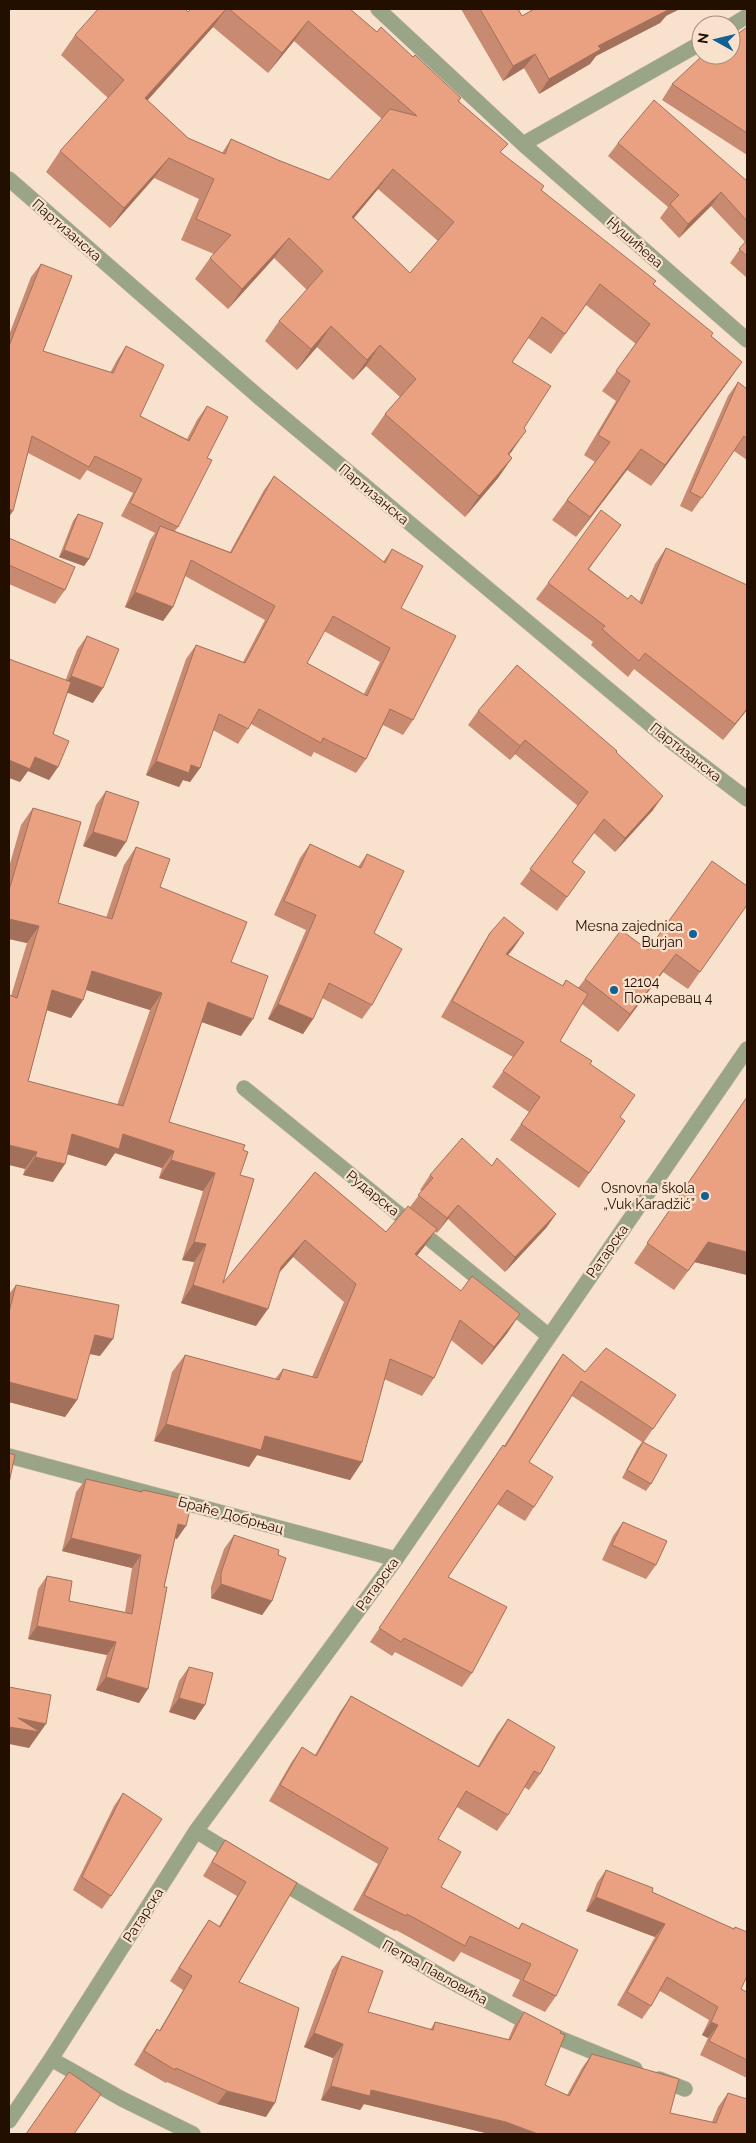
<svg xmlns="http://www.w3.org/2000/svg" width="756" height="2143" font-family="Raleway,sans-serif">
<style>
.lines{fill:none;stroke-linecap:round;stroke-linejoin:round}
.minor-casing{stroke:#d7c0ac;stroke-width:16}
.minor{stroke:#9aa588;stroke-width:15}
.wall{fill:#c88a70;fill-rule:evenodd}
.shaded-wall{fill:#a3715b}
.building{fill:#e9a182;stroke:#a3715b;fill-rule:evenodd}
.poi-dot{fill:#146093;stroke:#f9e2cd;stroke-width:2}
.labels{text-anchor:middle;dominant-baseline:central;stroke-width:4.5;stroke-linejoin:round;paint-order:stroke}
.street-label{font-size:14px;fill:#230f00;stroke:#f9e2cd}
.poi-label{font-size:14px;fill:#230f00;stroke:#f9e2cd;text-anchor:end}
</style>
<rect width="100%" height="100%" fill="#f9e2cd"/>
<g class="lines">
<g class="minor-casing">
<path id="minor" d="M378,9L523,144L747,340
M731,26L747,16
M523,144L701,43
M9,179L260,398L664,736L747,799
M244,1088L549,1336
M9,1456L396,1559
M196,1831L237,1856
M276,1879L448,1980L547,2033L635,2069
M51,2059L122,2099L193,2134
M659,2079L685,2089
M9,2121L51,2059L196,1831L396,1559L747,1049"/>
</g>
<use href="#minor" class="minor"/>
</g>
<path class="wall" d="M191,9H350L377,32L413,57L461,98L459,101L501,153L541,190L653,284L711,336L742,362L651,486L627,470L576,537L552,520L595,462L584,455L616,401L602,391L636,344L586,305L551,354L528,338L512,362L524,428L512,451L509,455L512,458L498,478L465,517L371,434L385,414L400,397L366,366L353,380L317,347L297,370L265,341L279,321L307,290L274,258L228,309L195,279L210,258L214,254L181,240L199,199L154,178L110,228L46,172L60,151L108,98L61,55L75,35L188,12ZM213,27L268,73L294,41L382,119L329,180L278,160L231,139L222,153L188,138L147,100ZM378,189L438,241L410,273L354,218Z
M461,9H518L522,16H666L660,23L596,56L590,64L539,94L524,68L503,81Z
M747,27V155L662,100L672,84Z
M618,143L747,181V278L730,263L745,242L711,206L679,238L660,218L668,207L608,156Z
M41,264L43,351L110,373L117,360L126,346L140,416L187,439L197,420L207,406V458L178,527L175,531L230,552L264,490L274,476L383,562L392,549L401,608L413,720L403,735L383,725L366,759L356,773L314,752L311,757L251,724L238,744L213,730L200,768L190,782L183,780L179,787L146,775L186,659L196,645L243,662L265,620L185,576L173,607L163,621L125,607L150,540L155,533L121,516L133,493L87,470L80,480L28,453L9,517V335L31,277ZM324,631L380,662L364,694L307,663Z
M738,382L747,389V460L734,451L692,512L680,506L728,396Z
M78,514L89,559L84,566L59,557L73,521Z
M621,525L589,569L628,599L639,602L655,564L666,548L747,710L723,740L634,669L628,677L591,645L593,642L536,599L548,583Z
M9,538L65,590L55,604L9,584Z
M87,636L93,703L67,692L53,734L58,767L49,780L28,771L20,782L66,679L77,650Z
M478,711L616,753L653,810L615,852L594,833L572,862L585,872L557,911L520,884L578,806L515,754L510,760L468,725Z
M106,791L116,857L83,846L96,805Z
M33,808L58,903L106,918L124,865L136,847L160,887L231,962L241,1036L202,1022L169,1122L243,1150L240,1175L223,1283L315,1172L386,1232L410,1207L422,1191L420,1190L430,1175L492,1166L556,1214L546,1228L505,1272L448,1219L437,1233L435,1231L424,1247L417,1256L508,1332L482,1365L451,1340L434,1378L422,1396L384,1379L362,1462L350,1480L257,1455L249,1467L154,1441L172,1372L185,1355L275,1379L283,1369L312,1377L344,1302L293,1257L279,1273L256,1326L181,1303L194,1262L182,1260L203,1191L159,1178L162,1168L115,1153L106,1166L67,1154L53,1182L23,1175L25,1169L11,996L27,943L9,939V867L21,825ZM86,990L150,1010L117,1105L28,1081L47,1010L71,1018L83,1000Z
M310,844L358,867L367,854L374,933L372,1005L362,1019L322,998L313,1019L303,1034L268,1019L306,930L274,915L300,858Z
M747,905L688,989L663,972L618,1032L582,1004L560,1041L590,1064L620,1117L625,1121L579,1188L510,1140L529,1112L492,1087L513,1057L441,1017L480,949L490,933H524L508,955L562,986L566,980L578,988L585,979Z
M747,1097V1275L695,1262L674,1290L634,1263Z
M16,1285L100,1356L89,1354L77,1400L65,1417L9,1402V1294Z
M563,1354L585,1372L676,1395L644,1442L651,1484L646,1491L622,1478L637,1449L642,1442L572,1396L529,1462L534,1507L525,1521L497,1504L448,1577L472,1673L462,1687L395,1652L392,1656L370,1642L493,1459L504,1446L553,1368Z
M86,1479L141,1492L143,1490L177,1539L175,1538L164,1587L139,1703L96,1690L107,1655L28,1639L38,1589L47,1576L69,1601L125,1612L132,1568L62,1551L76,1492Z
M623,1522L656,1565L646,1579L602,1560L613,1536Z
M234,1535L272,1601L262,1615L211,1598V1587L224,1549Z
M189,1667L195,1720L169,1712L179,1681Z
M351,1696L478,1766L497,1734L508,1719L540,1774L529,1790L524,1787L508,1815L497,1831L457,1807L438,1839L441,1887L518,1929L522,1923L556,1996L545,2012L512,1996L520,1980L461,1952L454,1962L396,1930L395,1931L353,1910L378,1864L269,1801L291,1763L302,1747L315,1755L340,1712Z
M123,1793L111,1896L102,1909L73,1890L114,1806Z
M225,1840L297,1883L239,1982L266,2117L217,2104L167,2082L166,2083L134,2065L147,2043L157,2029L159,2031L183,1990L170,1981L200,1933L209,1920L219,1926L237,1896L203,1876L216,1854Z
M606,1870L652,1892L733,1929L735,1927L741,1989L747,1992V2078L700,2055L708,2038L702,2035L709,2020L660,1991L651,2006L642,2019L617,2005L655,1937L586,1911L597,1883Z
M342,1956L368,2012L430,2030L435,2022L508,2040L514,2026L524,2012L545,2085L567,2095L582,2068L592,2054L670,2113L712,2122L718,2107L728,2093L747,2134H490L364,2104L360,2110L321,2100L333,2058L304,2047L332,1970Z"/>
<path class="shaded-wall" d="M226,9L213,27L131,119L145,98Z
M666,9H680L666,16L660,23L596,56L590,64L539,94L549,79L598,46Z
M308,21L294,41L268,73L282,53Z
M535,54L524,68L503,81L513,66Z
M169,158L154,178L110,228L124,208Z
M393,169L378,189L338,237L352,217Z
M721,192L711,206L679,238L688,224Z
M289,238L274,258L228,309L242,289Z
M331,326L317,347L297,370L311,349Z
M380,345L366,366L353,380L367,360Z
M742,362L728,382L651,486L665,465Z
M526,431L512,451L494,474L508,454Z
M641,449L627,470L576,537L590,517Z
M512,458L498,478L465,517L479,496Z
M9,509L13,511L9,517Z
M64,550L89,559L84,566L59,557Z
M135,592L173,607L163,621L125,607Z
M71,676L103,688L93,703L61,690Z
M747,709V710L723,740L735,724Z
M525,740L515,754L510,760L520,746Z
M35,757L58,767L49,780L28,771L20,782L9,778V760Z
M156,761L191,765L200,768L190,782L183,780L179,787L146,775Z
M663,796L653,810L615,852L625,838Z
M93,832L126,842L116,857L83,846Z
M9,919L39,926L27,943L9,939Z
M524,933L513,949L496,969L506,954Z
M676,954L663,972L618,1032L630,1014Z
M92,971L162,993L150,1010L80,988Z
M52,990L83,1000L71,1018L40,1008Z
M208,1002L253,1019L241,1036L196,1020Z
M278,1004L313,1019L303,1034L268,1019Z
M72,1134H123L174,1151L162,1168L115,1153L106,1166L60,1152Z
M9,1145L37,1152L25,1169L9,1165Z
M35,1157L65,1164L53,1182L23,1175Z
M171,1160L215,1173L203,1191L159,1178Z
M458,1205L448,1219L437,1233L447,1218Z
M556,1214L546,1228L505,1272L515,1257Z
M437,1229L424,1247L403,1272L415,1254Z
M305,1240L293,1257L268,1285L281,1267Z
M194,1242L206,1244L194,1262L182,1260Z
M708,1242L747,1252V1275L694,1262Z
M193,1285L268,1309L256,1326L181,1303Z
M520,1314L508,1332L482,1365L494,1347Z
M95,1335L113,1339L100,1356L82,1352Z
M9,1382L77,1400L65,1417L9,1402Z
M166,1424L265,1436L362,1462L350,1480L257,1455L249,1467L154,1441Z
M178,1524L186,1526L177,1539L169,1537Z
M71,1538L141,1555L132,1568L62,1551Z
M221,1584L272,1601L262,1615L211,1598Z
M37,1626L116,1642L107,1655L28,1639Z
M106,1677L148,1689L139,1703L96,1690Z
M179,1698L205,1705L195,1720L169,1712Z
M18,1718L46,1724L29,1748L9,1744V1727Z
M596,1897L665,1924L655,1937L586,1911Z
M711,2022L718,2025L708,2038L702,2035Z
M314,2033L343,2044L333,2058L304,2047Z
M331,2086L371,2090L506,2122L538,2134H490L364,2104L360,2110L321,2100Z
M227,2091L275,2103L266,2117L217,2104Z"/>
<path class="building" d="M98,9H185L188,12L191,9H226L145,98L188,138L225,154L231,139L278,160L329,180L390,109L417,116L308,21L282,53L229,9H350L377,32L381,27L413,57L415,55L461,98L458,101L508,144L500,152L544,186L541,190L656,281L653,284L713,333L711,336L742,362L665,465L641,449L590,517L567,500L610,442L598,435L630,381L616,371L650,324L600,284L565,334L542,317L512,362L551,386L524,428L526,431L508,454L512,458L479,496L385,414L416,379L380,345L367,360L331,326L311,349L279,321L323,271L289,238L242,289L210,258L231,235L196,219L214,179L169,158L124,208L60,151L124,80L75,35ZM393,169L454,222L410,273L352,217Z
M480,9H518L522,16L534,9H670L598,46L601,49L549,79L535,54L513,66Z
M747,27V133L672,84L703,55L709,56L710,55H731V39Z
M654,100L747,181V221L721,192L688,224L670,204L679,195L618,143Z
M747,240V256L739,249Z
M41,264L72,276L43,351L113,373L126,346L164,365L140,416L189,441L207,406L228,417L207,458L212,460L178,527L130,503L142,479L95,456L89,467L32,436L13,511L9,509V346Z
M738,382L747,389V439L744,436L702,498L690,492Z
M274,476L385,563L392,549L423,566L401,608L456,636L413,720L390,709L366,759L323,738L321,743L259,709L248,729L219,714L200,768L191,765L189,773L156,761L196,645L245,663L275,606L191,560L173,607L135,592L160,526L231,553ZM333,616L390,648L367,696L307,663Z
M601,510L621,525L588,569L628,599L631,595L642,604L666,548L747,585V709L735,724L645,653L639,661L602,629L605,626L548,583Z
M78,514L103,523L89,559L64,550Z
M9,538L75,567L65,590L9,565Z
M87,636L119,649L103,688L71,676Z
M9,659L71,682L53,734L69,741L58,767L35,757L30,769L9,760Z
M517,665L617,751L616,752L663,796L625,838L604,819L572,862L585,872L567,897L530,869L588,792L525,740L520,746L478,711Z
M106,791L139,802L126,842L93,832Z
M33,808L81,822L58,903L112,919L136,847L170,859L160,887L247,922L231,962L268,976L253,1019L208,1002L169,1122L245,1145L243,1150L248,1152L240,1175L254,1179L223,1283L315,1172L386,1232L408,1206L437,1229L415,1254L461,1291L472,1276L520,1314L494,1347L460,1320L434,1378L390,1359L362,1462L265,1436L261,1450L166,1424L185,1355L279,1380L283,1369L317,1378L356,1284L305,1240L281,1267L268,1309L193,1285L206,1244L194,1242L215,1173L171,1160L174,1151L123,1134L119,1149L72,1134L65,1164L35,1157L37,1152L9,1145V995L17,998L39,926L9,919V887H10ZM92,971L162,993L123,1106L28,1081L52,990L83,1000Z
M310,844L361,868L367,854L404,871L374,933L402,949L372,1005L329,983L313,1019L278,1004L316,915L284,901Z
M712,861L747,886V905L700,972L676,954L630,1014L585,979L621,930L648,950Z
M504,917L524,933L506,954L563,986L566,980L588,994L560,1041L592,1061L590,1064L635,1095L620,1117L625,1121L589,1173L521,1124L540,1097L503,1071L524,1042L452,1001L490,933Z
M747,1097V1252L708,1242L688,1271L647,1243Z
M462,1138L492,1166L497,1158L556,1214L515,1257L458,1205L447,1218L418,1195L433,1178L430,1175Z
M16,1285L119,1305L113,1339L95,1335L77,1400L9,1382V1312Z
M606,1348L676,1395L653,1429L581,1381L529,1462L553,1477L534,1507L507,1490L448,1577L507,1607L472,1673L404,1638L401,1642L379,1628L503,1445L505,1447L563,1354L585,1372Z
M643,1442L667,1455L651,1484L627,1470Z
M9,1453L15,1455L9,1483Z
M86,1479L142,1492L143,1490L192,1501L186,1526L178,1524L164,1587H167L148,1689L106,1677L116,1642L37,1626L47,1576L72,1581L69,1601L132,1614L141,1555L71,1538Z
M623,1522L667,1541L656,1565L612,1545Z
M234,1535L279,1550L278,1555L286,1558L272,1601L221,1584V1573Z
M189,1667L213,1673L205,1705L179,1698Z
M9,1687L51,1695L46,1724L18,1718L40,1732L9,1727Z
M351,1696L479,1767L508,1719L555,1747L540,1774L534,1771L508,1815L466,1791L438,1839L461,1852L441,1887L519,1929L522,1923L578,1950L556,1996L523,1980L531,1964L470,1936L465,1946L407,1914L406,1916L364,1895L388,1848L280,1785L302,1747L316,1756Z
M123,1793L162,1819L111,1896L82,1877Z
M225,1840L297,1883L239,1982L299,2008L275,2103L227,2091L176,2068L175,2070L144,2051L157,2029L160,2031L192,1976L179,1968L209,1920L220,1927L246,1882L212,1862Z
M606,1870L653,1888L652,1892L734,1929L735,1927L747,1932V1976L741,1989L747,1992V2060L709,2041L718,2025L711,2022L718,2007L667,1977L651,2006L627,1992L665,1924L596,1897Z
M342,1956L383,1971L368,2012L433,2030L435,2022L510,2040L524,2012L561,2031L560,2033L565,2035L545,2085L569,2096L592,2054L679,2079L670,2113L716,2123L728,2093L747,2099V2134H538L506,2122L371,2090L370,2096L331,2086L343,2044L314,2033Z
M69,2072L101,2094L74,2134H26Z"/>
<g class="poi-dot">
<circle cx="693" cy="934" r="5"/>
<circle cx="614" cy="990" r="5"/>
<circle cx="705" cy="1196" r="5"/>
</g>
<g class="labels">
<g class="street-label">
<text transform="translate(67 230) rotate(41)">Партизанска</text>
<text transform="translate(635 242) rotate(41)">Нушићева</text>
<text transform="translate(374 494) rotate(40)">Партизанска</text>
<text transform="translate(686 752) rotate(38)">Партизанска</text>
<text transform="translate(373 1193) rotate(39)">Рударска</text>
<text transform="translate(607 1251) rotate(-55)">Ратарска</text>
<text transform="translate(231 1515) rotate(15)">Браће Добрњац</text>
<text transform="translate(377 1584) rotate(-54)">Ратарска</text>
<text transform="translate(143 1915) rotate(-57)">Ратарска</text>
<text transform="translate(435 1972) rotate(29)">Петра Павловића</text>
</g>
<g class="poi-label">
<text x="683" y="926">Mesna zajednica<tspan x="683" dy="16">Burjan</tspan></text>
<text x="624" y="982" text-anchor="start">12104<tspan x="624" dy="16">Пожаревац 4</tspan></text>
<text x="695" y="1188">Osnovna škola<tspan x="695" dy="16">„Vuk Karadžić”</tspan></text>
</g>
</g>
<rect width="756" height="2143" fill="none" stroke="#230f00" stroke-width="20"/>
<g transform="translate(716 40) rotate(278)"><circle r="24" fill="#f9e2cd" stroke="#a38e7b"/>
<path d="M0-4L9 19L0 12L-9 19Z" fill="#146093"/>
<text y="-8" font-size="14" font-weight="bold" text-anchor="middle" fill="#230f00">N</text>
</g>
</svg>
